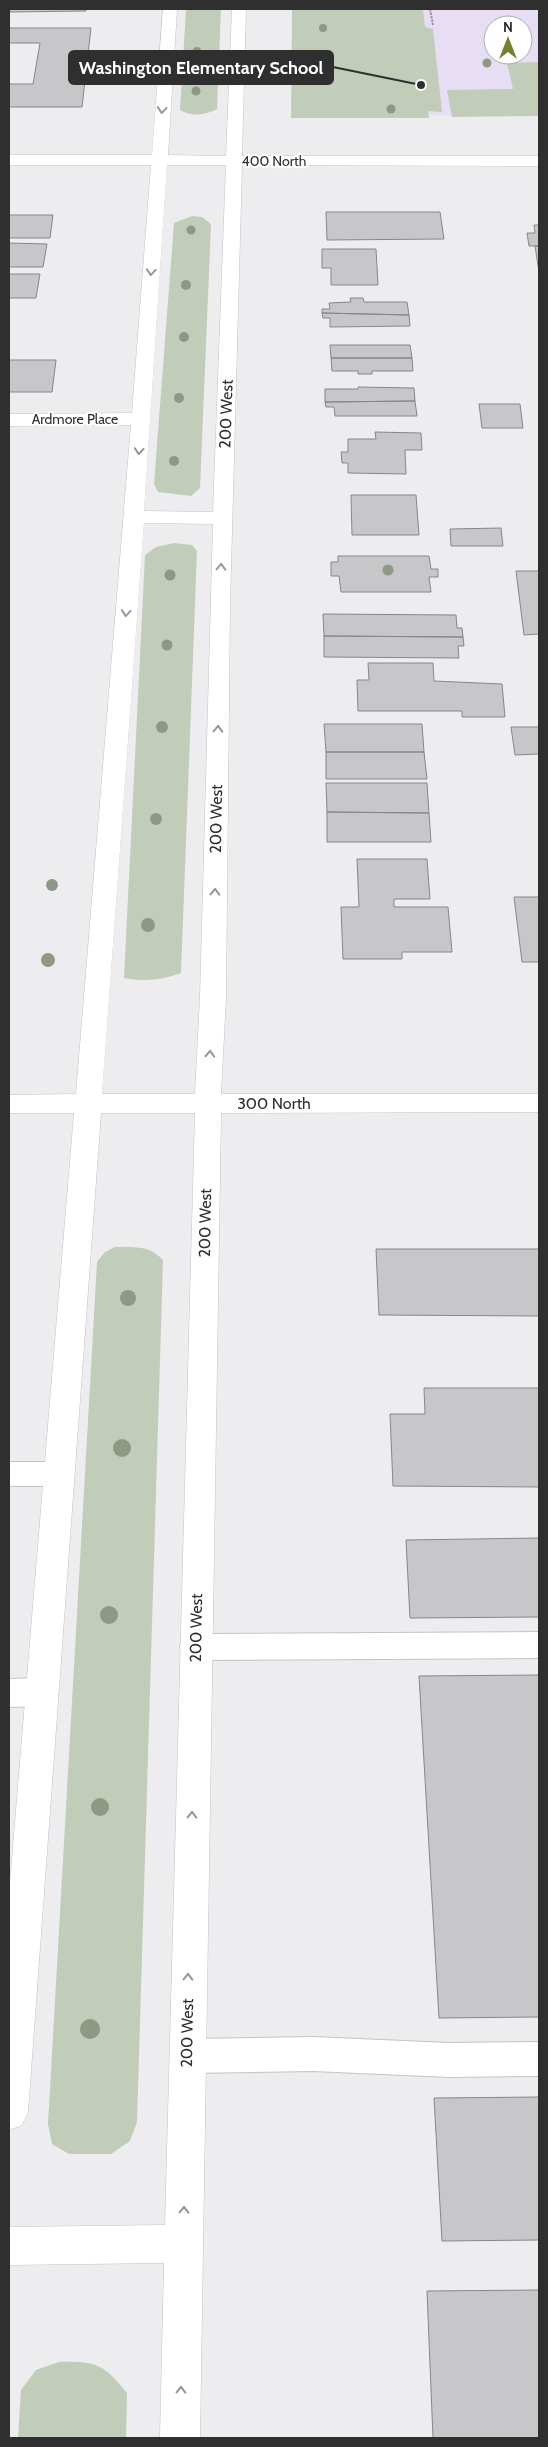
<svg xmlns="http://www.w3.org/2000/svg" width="548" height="2447" font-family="Cabin,sans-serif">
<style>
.education{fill:#e7def3;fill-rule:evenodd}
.green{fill:#c2cdb9}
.building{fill:#c7c6c9;stroke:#878789}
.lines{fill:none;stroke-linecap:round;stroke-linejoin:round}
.lane-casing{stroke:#c4c3c6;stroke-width:2}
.street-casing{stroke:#c4c3c6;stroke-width:1}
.path{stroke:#979698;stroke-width:2;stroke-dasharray:2.5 1;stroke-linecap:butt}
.lane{fill:#fff;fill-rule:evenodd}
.street{fill:#fff;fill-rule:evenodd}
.tree{fill:#8d9982}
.oneway{stroke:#989798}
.labels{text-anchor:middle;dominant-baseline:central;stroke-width:4.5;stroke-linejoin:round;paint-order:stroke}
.far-street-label{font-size:14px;fill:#302f30;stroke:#fff}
.street-label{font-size:16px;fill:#302f30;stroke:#fff}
.leader{fill:none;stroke:#302f30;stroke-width:2}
.callout-dot{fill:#302f30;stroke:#fff;stroke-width:2}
.callout{fill:#302f30;stroke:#302f30;stroke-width:2}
.callout-label{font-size:18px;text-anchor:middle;font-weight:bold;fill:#fff}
</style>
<rect width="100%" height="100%" fill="#edecef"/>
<path class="education" d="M300,9H539V115L303,116ZM493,25H523V55H493Z"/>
<path class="green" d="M186,9H221L217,109C206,115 191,117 180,110Z
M292,9H423L425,27L433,29L442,112L428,111L429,118H291Z
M539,62V116L452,117L447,90L513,89L507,63Z
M192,216L202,217L211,224L200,488L191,496L158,492L154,484L174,223Z
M174,543L192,545L197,551L181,973C162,980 145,982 124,978L145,555L156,547Z
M115,1247C134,1247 150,1245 163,1260L137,2122L130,2141L111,2154H69L52,2144L48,2124L97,1262L105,1252Z
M59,2362C97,2361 103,2364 127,2393L126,2438H18L21,2390L36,2370Z"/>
<path class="building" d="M9,9H86V11L9,12Z
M9,28H91L82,107H9V84H33L40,43H9Z
M326,212H440L444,239L327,240Z
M9,215H53L50,238H9Z
M534,225H539V246H529L527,233H535Z
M9,243L47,244L43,267H9Z
M535,246H539V272Z
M322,249H376L378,285H331V268H322Z
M9,274H40L36,298H9Z
M350,298H363L364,302H407L409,315L322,313V309H330L329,303L351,302Z
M322,313L409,315L410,326L330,327V318H323Z
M330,345H410L412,358H331Z
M331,358H412L413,371H372V374H358V371H332Z
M9,360H56L52,392H9Z
M358,387L414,388L415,401L325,402V389H358Z
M415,401L417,416H335L334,407H326L325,402Z
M479,404H520L523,428H482Z
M375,432L421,433L422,450H405L406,474L348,473V463H342L341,452H348V439H376Z
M351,495H416L419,535H352Z
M501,528L503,546H451L450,529Z
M338,556H429L431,569H438V577H429L431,592H341L339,576H331V562H338Z
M516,571H539V634L524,635Z
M323,614L456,615L457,628H462L463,637L324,636Z
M324,636L463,637L464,646H458L459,658L324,657Z
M368,663H433L434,681L502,684L505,717H462V711H358L357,680H369Z
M324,724H422L424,752H326Z
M511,727H539V754L515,755Z
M326,752H424L427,779H326Z
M326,783H427L429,813L327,812Z
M327,812L429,813L431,842H327Z
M357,859H427L430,899H394V907H448L452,952H402V959H343L341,907H359Z
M514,897H539V962H522Z
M376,1249H539V1316L379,1315Z
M424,1388H539V1487L393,1486L390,1414H425Z
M539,1538V1617L410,1618L406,1540Z
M539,1675V2017L439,2018L419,1676Z
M539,2097V2240L442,2241L434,2098Z
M539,2290V2438H433L427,2291Z"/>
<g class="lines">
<g class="lane-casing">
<path id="lane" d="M9,1462H58L68,1466L72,1474L68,1482L58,1486H9Z
M539,1632V1658L195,1660L184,1657L180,1647L184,1637L195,1634Z
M41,1678L52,1682L57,1692L52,1702L41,1706L9,1707V1679Z
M313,2037L449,2043L539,2042V2076L449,2077L313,2071L187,2073L175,2068L170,2056L175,2044L187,2039Z"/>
</g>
<g class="street-casing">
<path id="street" d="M163,9H177L168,155L226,156L232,9H246L242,156H539V166L242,165L230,605L226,997L221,1094H539V1112L221,1113L200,2438H160L164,2263L9,2265V2227L165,2225L195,1113H101L28,2112L22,2125L9,2130V1894L74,1113H9V1095L76,1094L131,425L9,426V414L132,413L151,165H9V155H152ZM167,165H226L213,512L144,511ZM144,523L213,524L200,997L195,1094H102Z"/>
</g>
<path class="path" d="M430,9L433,25"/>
<use href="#lane" class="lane"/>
<use href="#street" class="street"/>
</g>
<g class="tree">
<circle cx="323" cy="28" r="4"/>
<circle cx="197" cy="51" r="4"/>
<circle cx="487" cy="63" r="4.5"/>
<circle cx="196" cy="91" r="4.5"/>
<circle cx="391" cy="109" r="4.5"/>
<circle cx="191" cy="230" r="4.5"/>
<circle cx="186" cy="285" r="5"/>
<circle cx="184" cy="337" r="5"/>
<circle cx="179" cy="398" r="5"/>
<circle cx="174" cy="461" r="5"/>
<circle cx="388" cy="570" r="5.5"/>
<circle cx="170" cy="575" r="5.5"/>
<circle cx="167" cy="645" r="5.5"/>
<circle cx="162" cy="727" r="6"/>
<circle cx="156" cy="819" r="6"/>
<circle cx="52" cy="885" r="6"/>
<circle cx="148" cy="925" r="7"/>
<circle cx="48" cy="960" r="7"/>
<circle cx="128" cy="1298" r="8"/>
<circle cx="122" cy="1448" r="9"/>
<circle cx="109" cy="1615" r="9"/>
<circle cx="100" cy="1807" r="9"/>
<circle cx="90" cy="2029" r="10"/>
</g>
<defs><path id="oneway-chevron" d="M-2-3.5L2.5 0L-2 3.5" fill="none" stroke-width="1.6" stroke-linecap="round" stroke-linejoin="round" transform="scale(1.25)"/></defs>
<g class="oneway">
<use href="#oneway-chevron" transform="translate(162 110) rotate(95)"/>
<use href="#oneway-chevron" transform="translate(151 272) rotate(94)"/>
<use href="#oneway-chevron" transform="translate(139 451) rotate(94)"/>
<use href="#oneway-chevron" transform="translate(221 567) rotate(-88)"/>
<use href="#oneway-chevron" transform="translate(126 613) rotate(95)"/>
<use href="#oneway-chevron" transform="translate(218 729) rotate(-89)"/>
<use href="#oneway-chevron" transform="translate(215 892) rotate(-89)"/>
<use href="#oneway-chevron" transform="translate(210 1054) rotate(-87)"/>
<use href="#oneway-chevron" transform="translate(192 1815) rotate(-89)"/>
<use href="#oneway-chevron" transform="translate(188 1977) rotate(-89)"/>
<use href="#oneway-chevron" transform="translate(184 2210) rotate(-89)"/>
<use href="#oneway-chevron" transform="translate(181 2390) rotate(-89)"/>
</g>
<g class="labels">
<g class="far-street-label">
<text x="274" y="161">400 North</text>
<text x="75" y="419">Ardmore Place</text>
</g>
<g class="street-label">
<text transform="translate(226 414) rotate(-88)">200 West</text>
<text transform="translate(216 819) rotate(-89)">200 West</text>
<text x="274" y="1103">300 North</text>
<text transform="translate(205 1223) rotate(-89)">200 West</text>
<text transform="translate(196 1628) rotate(-89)">200 West</text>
<text transform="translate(187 2033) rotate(-89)">200 West</text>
</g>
</g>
<path class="leader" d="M421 85L333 67"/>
<circle class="callout-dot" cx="421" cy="85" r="5"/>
<rect class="callout" x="69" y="51" width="264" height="33" rx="5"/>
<g class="callout-label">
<text x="201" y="74">Washington Elementary School</text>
</g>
<rect width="548" height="2447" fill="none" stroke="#302f30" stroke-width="20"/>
<g transform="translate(508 40)"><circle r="24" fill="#ffffff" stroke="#acacac"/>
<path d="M0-4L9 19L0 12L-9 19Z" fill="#77812d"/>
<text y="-8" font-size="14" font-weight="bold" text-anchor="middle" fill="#302f30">N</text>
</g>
</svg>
